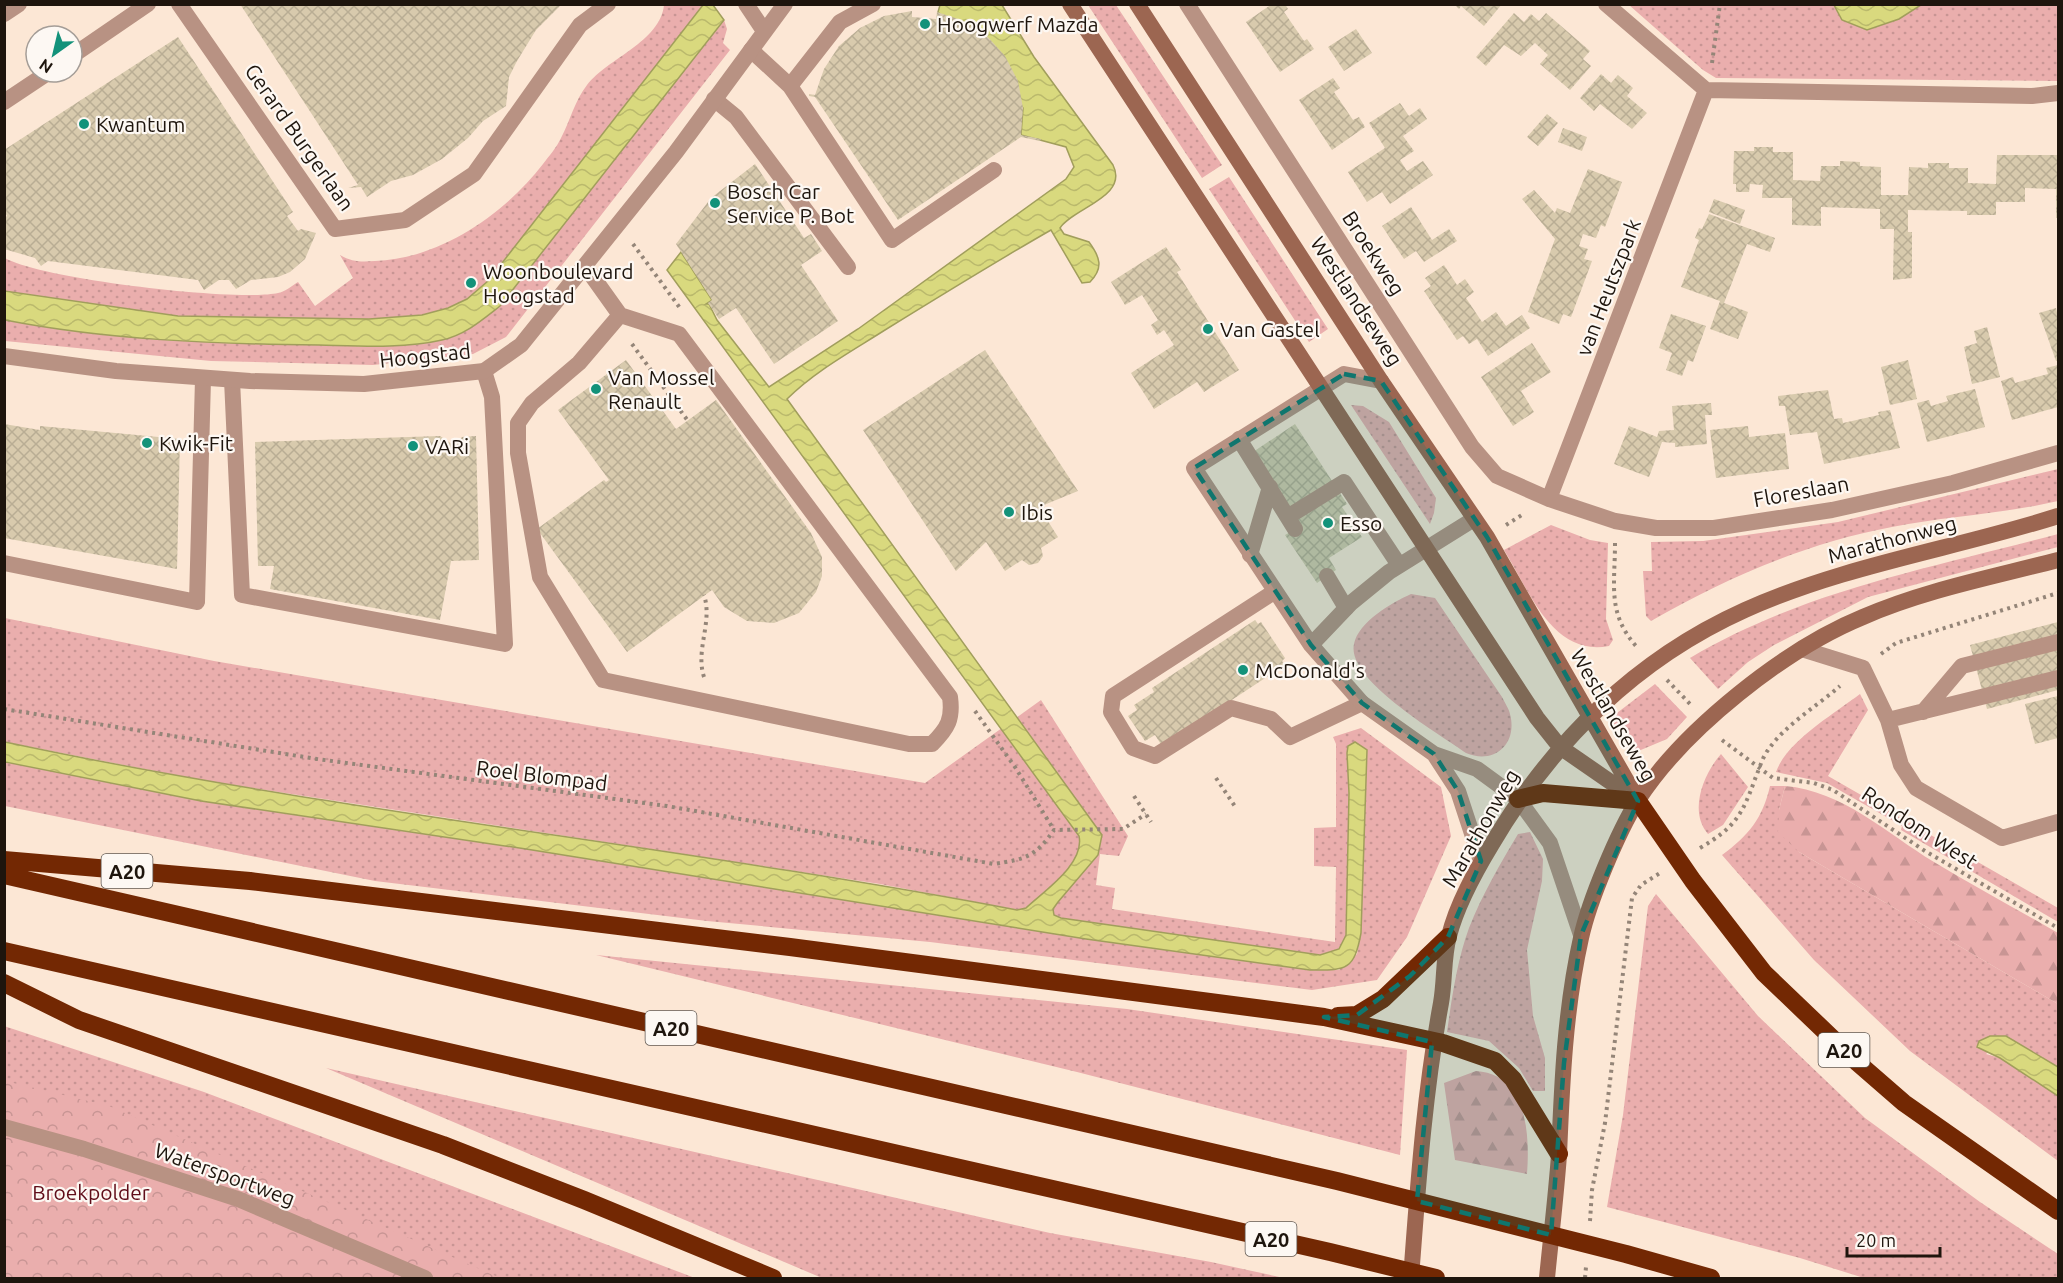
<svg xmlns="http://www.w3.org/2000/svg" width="2063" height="1283" font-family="Ubuntu,sans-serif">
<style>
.grass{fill:url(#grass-dots)}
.forest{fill:url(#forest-firs)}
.park{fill:url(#park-crowns)}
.water{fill:url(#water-waves);stroke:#a19e5c;stroke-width:1.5}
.building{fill:url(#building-cross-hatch)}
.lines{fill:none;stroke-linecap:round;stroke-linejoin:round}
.path{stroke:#948578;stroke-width:4;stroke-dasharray:3 4.5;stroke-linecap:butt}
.service{stroke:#b89283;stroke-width:16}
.minor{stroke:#b89283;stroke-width:16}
.secondary{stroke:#9c6651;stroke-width:16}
.motorway{stroke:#732803;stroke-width:18}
.marked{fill:#0f766e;fill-opacity:0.2;stroke:#0f766e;stroke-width:4.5;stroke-dasharray:12 8;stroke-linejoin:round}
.poi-dot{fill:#13927a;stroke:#fdf8f3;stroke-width:2}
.labels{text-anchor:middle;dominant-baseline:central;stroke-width:4.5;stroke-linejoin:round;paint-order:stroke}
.shield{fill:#fdf8f3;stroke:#615952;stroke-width:1.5}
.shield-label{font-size:20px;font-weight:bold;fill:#1e150d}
.poi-label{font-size:21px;fill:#1e150d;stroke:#fdf8f3;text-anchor:start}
.street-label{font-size:21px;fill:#1e150d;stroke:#fdf8f3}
.park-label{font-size:21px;fill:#600d19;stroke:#fdf8f3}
</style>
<defs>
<pattern id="grass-dots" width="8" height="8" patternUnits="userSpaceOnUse" patternTransform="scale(1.5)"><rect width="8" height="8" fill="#eaaead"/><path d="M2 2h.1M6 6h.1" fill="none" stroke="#c89594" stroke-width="1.8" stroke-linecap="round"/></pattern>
<pattern id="forest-firs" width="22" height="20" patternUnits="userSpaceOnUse" patternTransform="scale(1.5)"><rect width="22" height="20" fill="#eaaead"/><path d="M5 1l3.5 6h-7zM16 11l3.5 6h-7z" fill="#c89594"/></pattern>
<pattern id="park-crowns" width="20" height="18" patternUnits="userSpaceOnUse" patternTransform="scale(1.5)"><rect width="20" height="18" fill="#eaaead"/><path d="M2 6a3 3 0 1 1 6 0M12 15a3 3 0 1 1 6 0" fill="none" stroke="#c89594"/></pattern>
<pattern id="water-waves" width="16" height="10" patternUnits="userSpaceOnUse" patternTransform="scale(1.5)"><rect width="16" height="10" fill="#d9d97e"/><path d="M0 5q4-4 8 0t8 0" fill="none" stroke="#bab96c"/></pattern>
<pattern id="building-cross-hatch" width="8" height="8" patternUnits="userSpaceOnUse" patternTransform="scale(1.5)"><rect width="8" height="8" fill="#d8caad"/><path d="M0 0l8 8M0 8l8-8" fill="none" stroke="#b9ad94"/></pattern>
</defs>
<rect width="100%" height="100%" fill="#fce7d5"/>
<path class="grass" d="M664,5H703L488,281L467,299L448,308L422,315L369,319L178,316L5,291V258C41,279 236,302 278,293C284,292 292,286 298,282L315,306L353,278L340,255C352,262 361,262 375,261C439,259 504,215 543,164C549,156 557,147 561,138C570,121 575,100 587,85C608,58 660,42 664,5Z
M1088,5H1116L1222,165L1202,178Z
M1629,5H1834L1842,20L1867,30L1899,19L1921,5H2058V81L1716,78L1703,70Z
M724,20L727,29L723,43L730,50L506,337L473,354L373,365L211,361L5,341L4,320C107,340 214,344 319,345C359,346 403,349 442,340C465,335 482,320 500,306Z
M1229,177L1328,329L1309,342L1209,189Z
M1351,405L1363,406L1389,422L1436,498L1434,513L1430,524Z
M2058,469V501C2003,514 1947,516 1892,527C1806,543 1726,578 1651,621L1646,616L1643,571H1652L1651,542L1703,541L1838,522Z
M1551,525L1590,540L1608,543L1606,619L1613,640L1609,646C1552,657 1529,590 1504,550Z
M2058,534V547L1868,597L1774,645L1748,662L1718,689L1690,658C1805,590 1932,568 2058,534Z
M1411,594L1435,598L1502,697C1505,703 1509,709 1510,714C1518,744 1494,765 1466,753C1440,734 1346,680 1354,644C1358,622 1393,602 1411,594Z
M5,618L214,661L925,783L1041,700L1128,836L1119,856L1100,854L1096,885L1115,888L1112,909L1335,942L1336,867L1314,866V828L1336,827V744L1333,737L1361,728L1441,787L1451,836L1407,937L1377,980L1312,990L930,942L707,921L375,881L5,806V762L201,801L526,849L1087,939L1310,970H1339L1357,954L1361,933L1367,750L1347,753L1349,793L1346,935L1339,949L1320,955L1061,918L880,884L206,781L5,742Z
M1655,684L1687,717L1667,739L1636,752L1628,749L1611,721L1613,716Z
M1860,694L1868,710L1828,776L2058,908V922L1901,830L1902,826L1827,783L1776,772C1787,741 1834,714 1860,694Z
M1721,754L1748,787L1723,825L1708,834C1688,811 1704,773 1721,754Z
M1770,786H1785L1779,810L1799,852L2058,1004V1067L2006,1036L1986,1054L2000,1058L2058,1096V1161L1910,1051L1814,960L1722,855C1748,836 1763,818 1770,786Z
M1530,832L1543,859L1542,881L1527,950L1533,1016L1545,1058V1091H1533L1519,1068L1489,1041L1447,1032C1452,997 1457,961 1469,928C1482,895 1500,864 1518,834Z
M1656,894L1758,1016L1865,1118L1980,1202L2058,1254V1278H1864L1800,1258L1607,1207L1623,1115L1648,906Z
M596,955L1127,1009L1407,1050L1400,1155L1077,1072Z
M4,1026L204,1092L695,1278H452L5,1115Z
M326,1068L1050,1233L1211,1262L1284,1278H822Z"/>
<path class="forest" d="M1785,786C1843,791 1886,833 1934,862C1975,887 2017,909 2058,933V1004L1799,852L1778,832L1779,810Z
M1476,1071C1527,1074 1530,1134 1527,1174L1455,1160L1444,1083Z"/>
<path class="park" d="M5,1081L109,1106L500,1278H5Z"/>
<path class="water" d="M703,5H713L724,20L500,306C482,320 465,335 442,340C403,349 359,346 319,345C214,344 107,340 5,320V291L178,316L369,319L422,315L448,308L467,299L488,281Z
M940,5H1002L1034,57L1113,165C1129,197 1073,208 1060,228L1064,234L1089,242C1100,257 1104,268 1090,282L1082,283L1051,230C995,262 940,296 885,330C852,351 815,371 787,399L1102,835L1098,855L1058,902L1053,909L1054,915L1061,918L1320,955L1339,949L1346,935L1349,793L1347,753L1348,746L1355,742L1367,750L1361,933C1354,972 1345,970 1310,970L1086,939L526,849L201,801L5,762V742C339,813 681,846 1017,910L1026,908C1044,891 1085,864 1079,836L667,270L681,252L712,300L706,304H709L717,320L769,387L858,329L1066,179L1074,167L1066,147L1021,135L1023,108L938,12Z
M1834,5V4L1921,5L1899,19L1867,30L1842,20Z
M1990,1036H2006L2058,1067V1096L2000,1058L1977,1047L1979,1041Z"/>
<path class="building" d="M240,4H562L536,30L517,61L509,77L506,106L483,121L468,138L442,159L413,175L391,181L367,197L361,187L348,188L358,185Z
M1272,4H1285L1288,9L1284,12L1304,41L1307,39L1314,49L1280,72L1246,22Z
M1454,4H1502L1484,26L1461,6L1459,9Z
M912,11V17L936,19L937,12L964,21L987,36L1005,56L1018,81L1023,108L1021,135L1041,139L1040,141L1021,137L898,220L815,97L809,96V94L815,95L824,69L839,46L860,28L884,16Z
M1514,13L1524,22L1531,14L1539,21L1546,13L1590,51L1583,59L1591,66L1570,90L1540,64L1548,55L1535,43L1521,56L1504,45L1486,66L1476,57Z
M1356,29L1372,53L1344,71L1328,47Z
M178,37L293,212L287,216L298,231L301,229L316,233L305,259L290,272L278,277L251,280L236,289L229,280H219L204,290L198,280L48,261L41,266L35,258L4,249V218L7,216L4,211V150Z
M1601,74L1611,83L1618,75L1633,88L1627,96L1647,113L1632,129L1600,104L1594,111L1580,98Z
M1333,78L1340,88L1334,92L1353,120L1359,117L1365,127L1332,150L1299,100Z
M1400,103L1409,116L1420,108L1427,119L1403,136L1414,151L1400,160L1407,171L1423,161L1433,175L1390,204L1382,192L1367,202L1348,172L1385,148L1369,123Z
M1547,114L1558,123L1538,146L1527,137Z
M1563,128L1587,137L1582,151L1558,142Z
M1754,147H1773V152H1793V180L1820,181L1821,166H1840V161L1860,162V166L1881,167V195H1908L1909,167L1928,168V163H1949V168H1968V183L1996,184L1997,155H2057L2058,218H2056V189L2025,188V202H1996V215H1967V211L1908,210V232H1912V278L1893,280L1894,229H1880V209L1821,207V226L1792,225V198H1762L1763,185L1750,184L1749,192H1736V184H1733L1734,151H1754Z
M755,164L804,238L811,234L822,251L801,265L838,321L774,364L736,308L719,319L708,303L712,300L676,244L711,198Z
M1588,169L1622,182L1605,227L1601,225L1596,238L1583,234L1579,246L1588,249L1584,259L1592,261L1571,317L1563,314L1559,324L1528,312L1555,239L1522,199L1534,190L1555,213L1557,208L1570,213Z
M1714,199L1745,210L1740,224L1709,212Z
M1411,207L1432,240L1449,229L1457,241L1424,262L1416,251L1404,259L1382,226Z
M1709,214L1775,238L1770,252L1747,244L1724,303L1748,312L1738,339L1710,329L1720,301L1681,287L1699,240L1695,238L1699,228L1702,229Z
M1166,247L1181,270L1177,272L1239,370L1204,392L1197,382L1154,409L1131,373L1174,345L1164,330L1157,335L1151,325L1158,320L1142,295L1125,305L1111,282Z
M1444,265L1457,285L1465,279L1474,292L1466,298L1482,322L1496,312L1506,326L1522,315L1530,328L1488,356L1477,339L1469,344L1463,336L1457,340L1424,291L1431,286L1425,278Z
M2056,308L2058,317V361H2056L2039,313Z
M1671,314L1706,326L1693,362L1688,360L1682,376L1666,370L1672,353L1659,348Z
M1987,327L2000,377L1972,384L1964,347L1977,343L1974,331Z
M1532,343L1551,372L1521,391L1534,412L1513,426L1481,377Z
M985,350L1078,491L1039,507L1058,537L1041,548L1043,556L1038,563L1029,565L1022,560L1005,571L986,542L956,571L863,430Z
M626,360L676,429L716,400L811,533L822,557V576L816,592L799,613L774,623L747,621L724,607L712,590L627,652L537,529L604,480L606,482L609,480L558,410Z
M1908,360L1917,399L1890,405L1881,367Z
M2058,365V407L2012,420L2001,381L2013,377L2015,383L2048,374L2046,368Z
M1975,389L1985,427L1927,442L1917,403L1929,400L1931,406L1948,401L1946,396Z
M1828,390L1834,419L1842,418L1843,423L1879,415L1878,412L1890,410L1900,448L1824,464L1817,432L1790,435L1785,406H1779L1778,396Z
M1711,403L1712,415H1705L1707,444L1675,447V443L1662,442L1649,477L1614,464L1629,426L1657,437L1659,431L1674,430L1672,406Z
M4,424L40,430V426L180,439L177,569L4,538Z
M1295,424L1347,504L1342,507L1362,537L1329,558L1336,570L1317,583L1285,535L1292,531L1244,458Z
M1748,426L1749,437L1785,433L1789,469L1716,478L1710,430Z
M440,436L455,446L462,437L476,436L479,560L451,561L440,620L270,589L274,566H258L255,442Z
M1255,620L1258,624L1261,622L1285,658L1282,661L1285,665L1162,746L1155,735L1145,741L1128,716L1137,710L1134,705L1154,692L1152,688Z
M2058,622V690L1987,709L1970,645Z
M2058,696V738L2035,744L2025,704Z"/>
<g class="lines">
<path class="path" d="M1712,63L1720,4
M633,244L680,308
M632,344L688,421
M1506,525L1525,513
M1615,543C1615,585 1607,613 1636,646
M1881,654L1896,643L2058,593
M704,677C695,650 713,622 704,595
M1667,680L1691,705
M4,709L317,759L667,806L994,864C1026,859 1035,857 1054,830L1123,829L1146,814
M975,711L1015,767L1054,830
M1722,740L1773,778L1814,783L1833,790L1925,851L2058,928
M1216,778L1236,808
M1134,796L1151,822
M1700,848C1734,828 1742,816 1755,779C1759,770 1762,758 1768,750C1785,725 1817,706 1840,686
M1590,1221L1592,1190L1605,1123L1632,898L1641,885L1660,873
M1585,1278L1586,1267"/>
<path class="service" d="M751,50L790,86L892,240L994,170
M790,86L840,22L873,4
M714,99L736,117L848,267
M585,266L620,315L679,334L950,697C953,719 948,728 932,744H909L603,680L540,577L518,453V423L532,403L579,363L620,315
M232,380L242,595L505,644L492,397L484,371
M1239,439L1295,529
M1289,516L1344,482L1399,565
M1250,555L1270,487
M4,563L197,602L203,379
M1327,576L1346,608
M1274,592L1113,696L1111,712L1133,748L1155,756L1231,708L1271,719L1290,737L1362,703
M1802,649L1863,668L1888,720L1901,765L1916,788L2002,838L2058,822
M1923,712L1962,666L2058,642
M1888,720L2058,678"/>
<path class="minor" d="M179,4L335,229L405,220L474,174L580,25L608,4
M746,4L764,31
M1187,4L1472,447L1497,476L1549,499L1615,521L1656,528H1714L1832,510L1953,483L2058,453
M1606,4L1706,90L2032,96L2058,93
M4,14L19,4
M72,56L148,4
M4,102L49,72
M4,356L116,371L250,381L364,384L484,371L521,345L676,152L785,4
M1381,381L1344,374L1194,468L1311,645L1362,703L1434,754L1477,769L1518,799L1550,843L1581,935
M1549,499L1706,90
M1311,645L1351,603L1389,572L1474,519
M1434,754L1458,791L1481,861
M4,1127L84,1149L238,1199L425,1278"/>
<path class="secondary" d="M1070,4L1537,718L1560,747L1638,801
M1137,4L1381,381L1487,537L1636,797
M1411,1278C1418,1186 1424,1095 1441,1003C1445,981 1443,957 1449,936C1457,904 1475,872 1492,844C1552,742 1636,659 1745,610C1845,565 1954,549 2058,516
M1547,1278C1551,1237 1556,1196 1559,1155C1562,1082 1565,1009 1581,938C1589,901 1618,832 1638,800C1684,729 1785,649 1863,617C1925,590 1993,577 2058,560"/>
<path class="motorway" d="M1518,799L1543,793L1638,801L1693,881L1764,973L1858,1063L1904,1103L2058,1211
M4,860L250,881L790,947L1324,1017L1443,1043L1495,1061L1513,1079L1559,1154
M4,875L1337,1181L1626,1254L1711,1278
M4,951L1330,1252L1436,1278
M4,983L79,1020L443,1145L584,1200L773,1278
M1338,1016L1357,1015L1383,999L1448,937"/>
</g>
<path class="marked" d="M1344,374L1381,381L1487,537L1638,801L1581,935L1564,1063L1551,1235L1417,1201L1432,1042L1324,1017L1357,1015L1410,976L1448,937L1481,861L1458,791L1434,754L1362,703L1311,645L1194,468Z"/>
<g class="poi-dot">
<circle cx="925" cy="24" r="6"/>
<circle cx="84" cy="124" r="6"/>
<circle cx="715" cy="203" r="6"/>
<circle cx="471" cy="283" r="6"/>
<circle cx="1208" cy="329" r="6"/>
<circle cx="596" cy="389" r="6"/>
<circle cx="147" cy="443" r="6"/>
<circle cx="413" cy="446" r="6"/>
<circle cx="1009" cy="512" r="6"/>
<circle cx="1328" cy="523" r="6"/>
<circle cx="1243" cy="670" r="6"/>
</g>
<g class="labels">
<g class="shield">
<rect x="101.5" y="854" width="51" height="34" rx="4.5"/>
<rect x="645.5" y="1011" width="51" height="34" rx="4.5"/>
<rect x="1818.5" y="1033" width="51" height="34" rx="4.5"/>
<rect x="1245.5" y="1222" width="51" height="34" rx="4.5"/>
</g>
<g class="shield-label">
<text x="127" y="871">A20</text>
<text x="671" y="1028">A20</text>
<text x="1844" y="1050">A20</text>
<text x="1271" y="1239">A20</text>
</g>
<g class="poi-label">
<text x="937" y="24">Hoogwerf Mazda</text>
<text x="96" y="124">Kwantum</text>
<text x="727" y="191">Bosch Car<tspan x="727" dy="24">Service P. Bot</tspan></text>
<text x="483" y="271">Woonboulevard<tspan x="483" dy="24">Hoogstad</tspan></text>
<text x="1220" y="329">Van Gastel</text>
<text x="608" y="377">Van Mossel<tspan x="608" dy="24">Renault</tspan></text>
<text x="159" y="443">Kwik-Fit</text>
<text x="425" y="446">VARi</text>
<text x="1021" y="512">Ibis</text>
<text x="1340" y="523">Esso</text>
<text x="1255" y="670">McDonald's</text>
</g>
<g class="street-label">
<text transform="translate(300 137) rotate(55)">Gerard Burgerlaan</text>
<text transform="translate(1374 253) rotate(57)">Broekweg</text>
<text transform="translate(1608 287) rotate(-69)">van Heutszpark</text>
<text transform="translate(1357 301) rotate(57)">Westlandseweg</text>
<text transform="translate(425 355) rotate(-6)">Hoogstad</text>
<text transform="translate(1801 491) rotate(-10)">Floreslaan</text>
<text transform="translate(1892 539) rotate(-15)">Marathonweg</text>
<text transform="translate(1614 715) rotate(60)">Westlandseweg</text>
<text transform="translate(542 775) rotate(7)">Roel Blompad</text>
<text transform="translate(1920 827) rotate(33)">Rondom West</text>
<text transform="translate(1480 828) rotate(-60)">Marathonweg</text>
<text transform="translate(225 1174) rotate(20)">Watersportweg</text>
</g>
<g class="park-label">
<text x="91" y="1192">Broekpolder</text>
</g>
</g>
<rect width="2063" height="1283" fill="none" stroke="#1e150d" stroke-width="12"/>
<g transform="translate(54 54) rotate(214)"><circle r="28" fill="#fdf8f3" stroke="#a49d97" stroke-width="1.5"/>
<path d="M0-4.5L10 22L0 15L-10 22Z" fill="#13927a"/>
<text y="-9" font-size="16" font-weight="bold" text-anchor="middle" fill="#1e150d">N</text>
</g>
<path d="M1847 1247v9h93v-9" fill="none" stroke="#1e150d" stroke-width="3"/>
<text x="1856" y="1247" font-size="18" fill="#1e150d" stroke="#fdf8f3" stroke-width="4.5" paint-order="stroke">20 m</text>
</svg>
